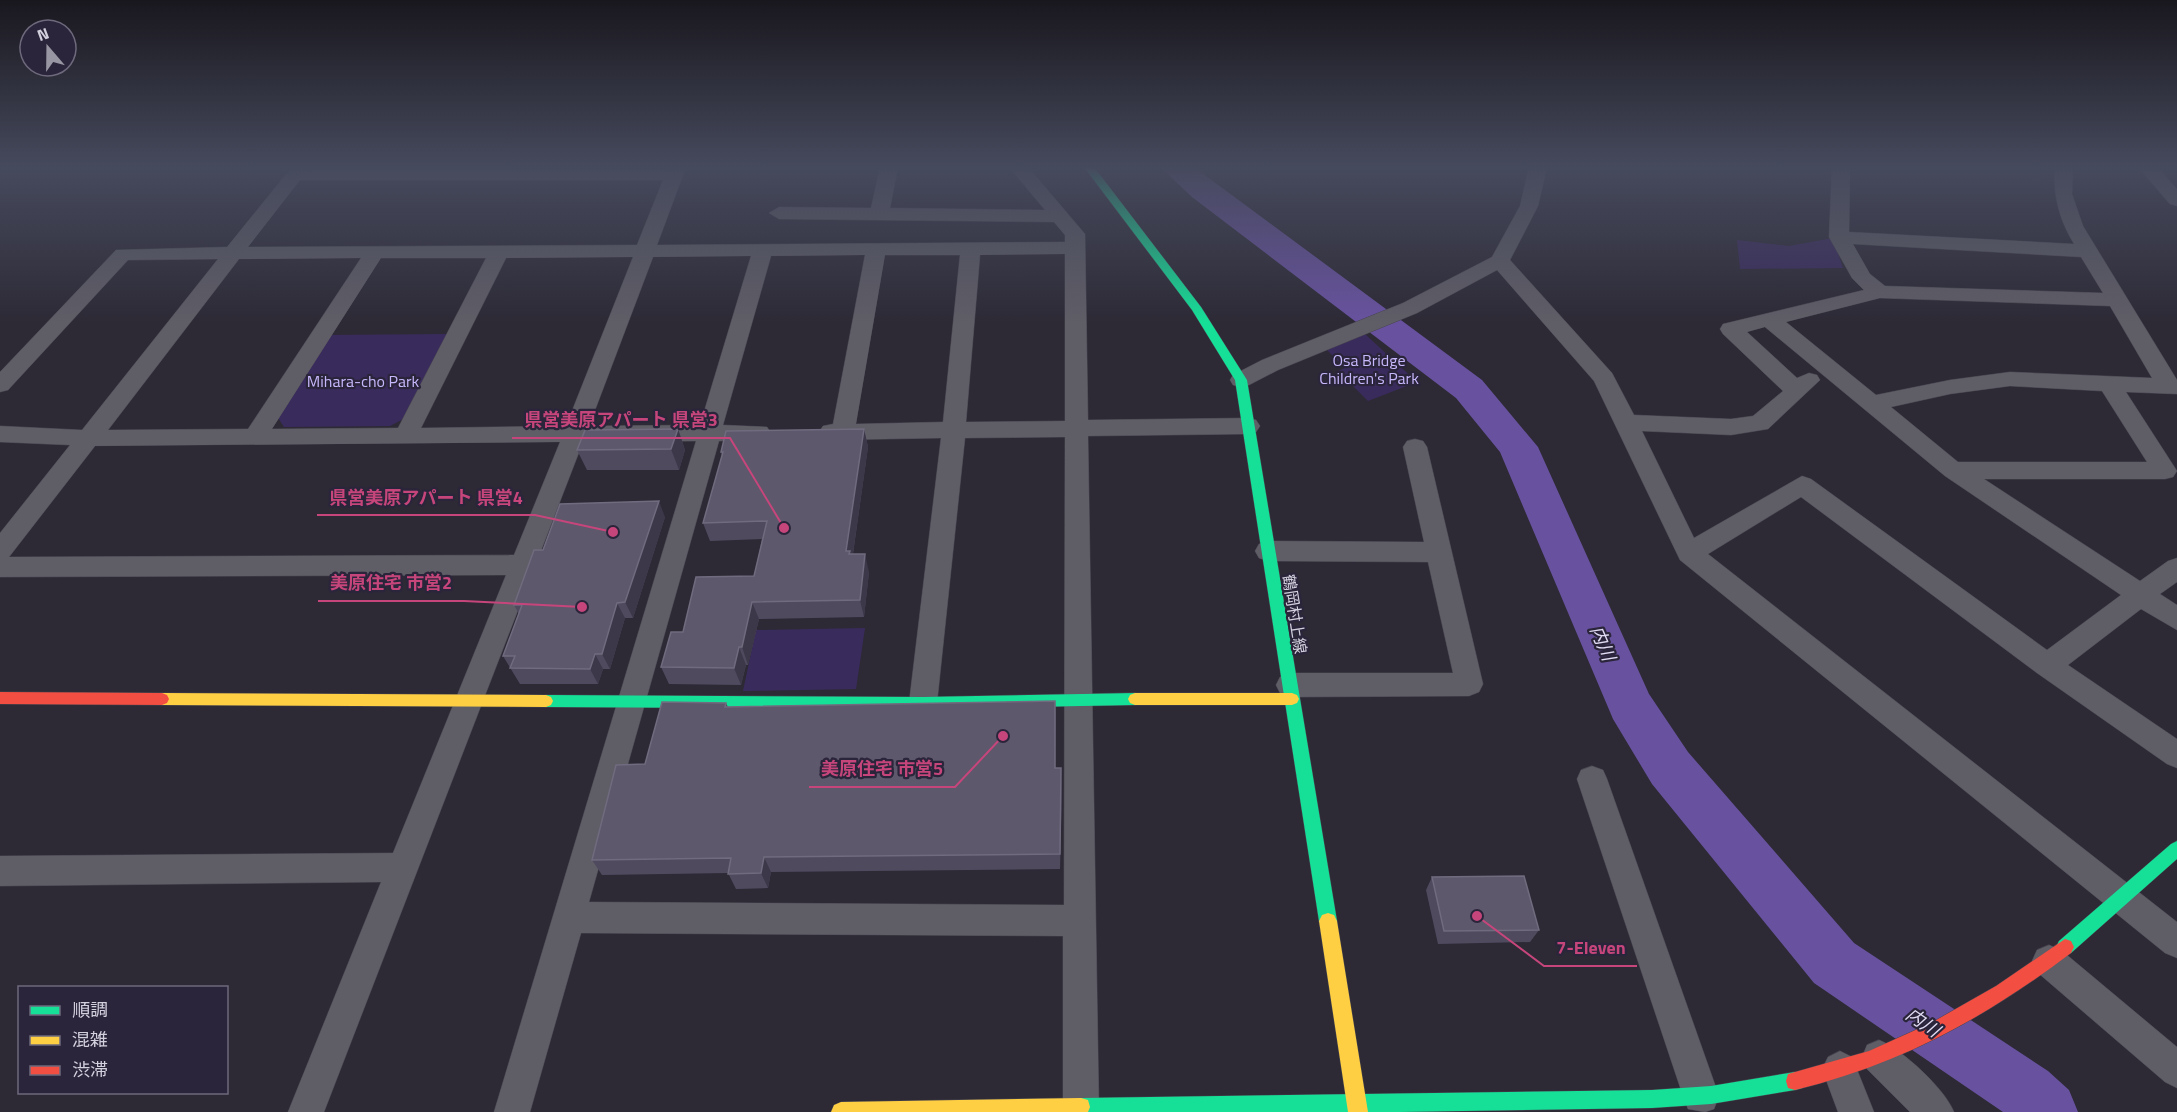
<svg xmlns="http://www.w3.org/2000/svg" width="2177" height="1112" font-family="'Titillium Web','Noto Sans JP',sans-serif">
<style>
.green{fill:#3a2b5d}
.lines{fill:none;stroke-linecap:round;stroke-linejoin:round}
.river{fill:#68529f;fill-rule:evenodd}
.street-casing{stroke:#47454f;stroke-width:1}
.fast-casing{stroke:#47454f;stroke-width:1}
.slow-casing{stroke:#47454f;stroke-width:1}
.jam-casing{stroke:#47454f;stroke-width:1}
.street{fill:#5f5d66;fill-rule:evenodd}
.fast{fill:#16e098;fill-rule:evenodd}
.slow{fill:#ffcf43;fill-rule:evenodd}
.jam{fill:#f24e42;fill-rule:evenodd}
.wall{fill:#504a5f}
.shaded-wall{fill:#3c3749}
.building{fill:#5e586c;stroke:#706b7e;stroke-width:1.5}
.labels{text-anchor:middle;dominant-baseline:central;stroke-width:4.5;stroke-linejoin:round;paint-order:stroke}
.park-label{font-size:16px;fill:#c7b7fb;stroke:#2b253b}
.street-label{font-size:16px;fill:#d3d0de;stroke:#2b253b}
.water-label{font-size:18px;font-style:italic;fill:#e2ddf5;stroke:#2b253b}
.leader{fill:none;stroke:#c6467c;stroke-width:2}
.callout-dot{fill:#c6467c;stroke:#2b253b;stroke-width:2}
.callout-label{font-size:18px;text-anchor:middle;font-weight:bold;fill:#c6467c;stroke:#2b253b;stroke-width:4.5;stroke-linejoin:round;paint-order:stroke}
</style>
<rect width="100%" height="100%" fill="#2d2a36"/>
<path class="green" d="M1833,238L1843,268L1740,269L1737,240L1789,246Z
M451,334L411,415L390,426L284,427L275,413L326,335Z
M1365,334L1417,382L1368,401L1338,371L1345,368L1325,348Z
M865,628L856,689L743,691L756,630Z"/>
<g class="lines">
<path class="river" d="M1160,167H1194L1482,380L1538,447L1649,694L1688,752L1854,943L2048,1071L2069,1090L2078,1112H2003L1814,983L1652,784L1613,719L1500,452L1456,398L1192,197Z"/>
<g class="street-casing">
<path id="street" d="M292,167H310L308,170H667L668,167H686L657,245L1065,242V235L1054,222L779,219L769,213L779,207L871,208L880,167H898L890,208L1045,210L1009,167H1028L1085,234L1088,420L1248,418L1256,420L1260,426L1256,432L1248,434L1088,436L1099,1112H1063V936L581,933L530,1112H494L696,441L583,442L324,1112H288L381,882L0,886V856L393,853L506,575L0,577V533L70,445L0,442V426L82,430L218,259L128,260L8,390L0,392V372L116,250L227,247ZM300,180H663L637,245L248,247ZM1065,254V421L966,422L980,255ZM865,255L833,424L823,426L819,432L823,438L831,440L941,438L909,703L913,711L923,715L933,711L937,703L965,438L1065,437L1064,905L589,902L719,441L767,439L771,433L767,427L723,425L771,256ZM885,255H960L943,422L856,424ZM751,256L700,425L589,426L653,257ZM633,257L566,426L421,428L506,258ZM361,258L248,429L108,430L239,259ZM381,258H486L398,428L272,429ZM560,442L514,555L9,557L95,446Z
M1529,167H1547L1538,206L1510,260L1612,373L1634,415L1731,419L1753,416L1783,391L1723,334L1720,329L1723,324L1864,290L1852,278L1829,237L1832,167H1850L1849,232L2074,244C2059,219 2053,196 2055,167H2073L2072,194L2083,226L2177,380V394L2126,392L2177,471L2173,477L2165,479H1984L2140,581L2168,561L2177,558V582L2160,594L2177,605V630L2141,609L2068,665L2177,739V768L2167,764L2037,673L1801,497L1708,554L2177,922V958L2165,953L1680,560L1594,381L1497,270L1417,313L1278,370L1249,385L1241,387L1233,385L1230,380L1233,375L1262,360L1403,303L1492,257L1520,206ZM1853,244L2081,257L2103,293L1885,286L1870,274ZM1880,298L2110,306L2152,378L2010,372L1950,380L1876,395L1786,322ZM1765,327L1945,476L2121,595L2047,650L1811,479L1802,476L1694,538L1642,431L1731,435L1768,429L1820,380L1817,375L1809,373L1797,378L1747,332ZM2010,386L2102,391L2147,462H1958L1891,407L1950,394Z
M2138,167H2157L2177,189V206L2170,204Z
M1415,439L1423,441L1427,447L1483,684L1479,692L1469,696L1290,697L1280,693L1276,685L1280,677L1290,673H1453L1428,562L1268,561L1259,558L1255,551L1259,544L1268,541L1424,542L1403,447L1407,441Z
M1592,766L1603,770L1607,779L1719,1096L1714,1109L1705,1112L1688,1109L1683,1096L1577,779L1581,770Z
M2049,945L2061,950L2177,1047V1088L2165,1082L2037,972L2032,961L2037,950Z
M1879,1040C1902,1049 1945,1089 1954,1112H1910L1867,1069L1862,1057L1867,1045Z
M1840,1051L1852,1057L1874,1112H1838L1822,1069L1828,1057Z"/>
</g>
<g class="fast-casing">
<path id="fast" d="M1084,167H1094L1201,307L1247,380L1337,921L1334,927L1328,929L1322,927L1319,921L1235,380L1192,310Z
M1135,693L1140,695L1142,699L1140,703L1135,705L923,709L546,707L541,705L539,701L541,697L546,695L923,697Z
M2177,841V859L2071,953L2065,955L2059,953L2056,947L2059,941L2171,844Z
M1795,1072L1802,1074L1804,1081L1802,1088L1795,1090L1711,1104L1652,1108L1400,1112H1074L1072,1107L1074,1100L1081,1098L1652,1090L1711,1086Z"/>
</g>
<g class="slow-casing">
<path id="slow" d="M162,693L546,695L551,697L553,701L551,705L546,707L162,705L157,703L155,699L157,695Z
M1135,693H1292L1297,695L1299,699L1297,703L1292,705H1135L1130,703L1128,699L1130,695Z
M1328,913L1334,915L1337,921L1368,1112H1348L1319,921L1322,915Z
M1081,1098L1088,1100L1090,1107L1088,1112H831L834,1105L841,1102Z"/>
</g>
<g class="jam-casing">
<path id="jam" d="M0,692L162,693L167,695L169,699L167,703L162,705L0,704Z
M2065,939L2071,941L2074,947L2071,953C1985,1018 1901,1064 1795,1090L1788,1088L1786,1081L1788,1074L1869,1051L1931,1023L1996,986Z"/>
</g>
<use href="#street" class="street"/>
<use href="#fast" class="fast"/>
<use href="#slow" class="slow"/>
<use href="#jam" class="jam"/>
</g>
<path class="wall" d="M678,429L685,450L679,470H587L577,450Z
M864,429L868,447L853,554L869,572L864,617L759,619L748,665H746L741,685L669,684L661,667L683,632L754,576L762,539L710,541L703,523L722,456L721,452Z
M665,517L633,618H625L610,669H603L598,684H520L503,656L519,614L514,605L543,550Z
M1055,701V768L1062,784L1060,869L771,872L768,888L736,889L728,873L602,875L592,860L645,764L726,703L728,707Z
M1432,877L1539,930L1530,942L1438,944L1426,890Z"/>
<path class="shaded-wall" d="M678,429L685,450L679,470L671,449Z
M864,429L868,447L852,560L846,551Z
M659,501L665,517L633,618L625,602Z
M865,554L869,572L864,617L860,600Z
M752,602L759,619L748,665L742,647Z
M617,603L625,618L610,669L602,654Z
M739,647L746,665L741,685L734,668Z
M595,654L603,669L598,684L590,669Z
M1055,701L1056,717L1055,784Z
M1061,768L1062,784L1060,869V854Z
M764,857L771,872L768,888L761,873Z"/>
<path class="building" d="M678,429L671,449L577,450L585,430Z
M864,429L846,551H850L849,554H865L860,600L752,602L742,647H739L734,668L661,667L671,632H683L696,577L754,576L767,521L703,523L723,452H721L726,431Z
M659,501L625,602L617,603L602,654H595L590,669L510,668L515,656H503L522,605H514L534,550H543L560,504Z
M1055,701V768H1061L1060,854L764,857L761,873L728,874L731,858L592,860L616,765L645,764L662,702L726,703L725,707Z
M1524,876L1539,930L1444,931L1432,877Z"/>
<linearGradient id="sky" x2="0" y2="1"><stop stop-color="#19171e"/><stop offset="0.52" stop-color="#464a5d"/><stop offset="1" stop-color="#464a5d" stop-opacity="0"/></linearGradient>
<rect width="2177" height="322" fill="url(#sky)"/>
<g class="labels">
<g class="park-label">
<text x="1369" y="360">Osa Bridge<tspan x="1369" dy="18">Children's Park</tspan></text>
<text x="363" y="381">Mihara-cho Park</text>
</g>
<g class="street-label">
<text transform="translate(1295 614) rotate(81)">鶴岡村上線</text>
</g>
<g class="water-label">
<text transform="translate(1603 643) rotate(67)">内川</text>
<text transform="translate(1923 1022) rotate(34)">内川</text>
</g>
</g>
<path class="leader" d="M784 528L730 438H512M613 532L535 515H317M582 607L464 601H318M1003 736L955 787H809M1477 916L1544 966H1637"/>
<g class="callout-dot">
<circle cx="784" cy="528" r="6"/>
<circle cx="613" cy="532" r="6"/>
<circle cx="582" cy="607" r="6"/>
<circle cx="1003" cy="736" r="6"/>
<circle cx="1477" cy="916" r="6"/>
</g>
<g class="callout-label">
<text x="621" y="426">県営美原アパート 県営3</text>
<text x="426" y="504">県営美原アパート 県営4</text>
<text x="391" y="589">美原住宅 市営2</text>
<text x="882" y="775">美原住宅 市営5</text>
<text x="1591" y="954">7-Eleven</text>
</g>
<rect x="18" y="986" width="210" height="108" fill="#2b253b" stroke="#6e697c" stroke-width="1.5"/>
<rect x="30" y="1006" width="30" height="9" fill="#16e098" stroke="#6e697c" stroke-width="1.5"/>
<text x="72" y="1016" font-size="18" fill="#d3d0de">順調</text>
<rect x="30" y="1036" width="30" height="9" fill="#ffcf43" stroke="#6e697c" stroke-width="1.5"/>
<text x="72" y="1046" font-size="18" fill="#d3d0de">混雑</text>
<rect x="30" y="1066" width="30" height="9" fill="#f24e42" stroke="#6e697c" stroke-width="1.5"/>
<text x="72" y="1076" font-size="18" fill="#d3d0de">渋滞</text>
<g transform="translate(48 48) rotate(340)"><circle r="28" fill="#2b253b" stroke="#6e697c" stroke-width="1.5"/>
<path d="M0-4.5L10 22L0 15L-10 22Z" fill="#9996a3"/>
<text y="-9" font-size="16" font-weight="bold" text-anchor="middle" fill="#d3d0de">N</text>
</g>
</svg>
